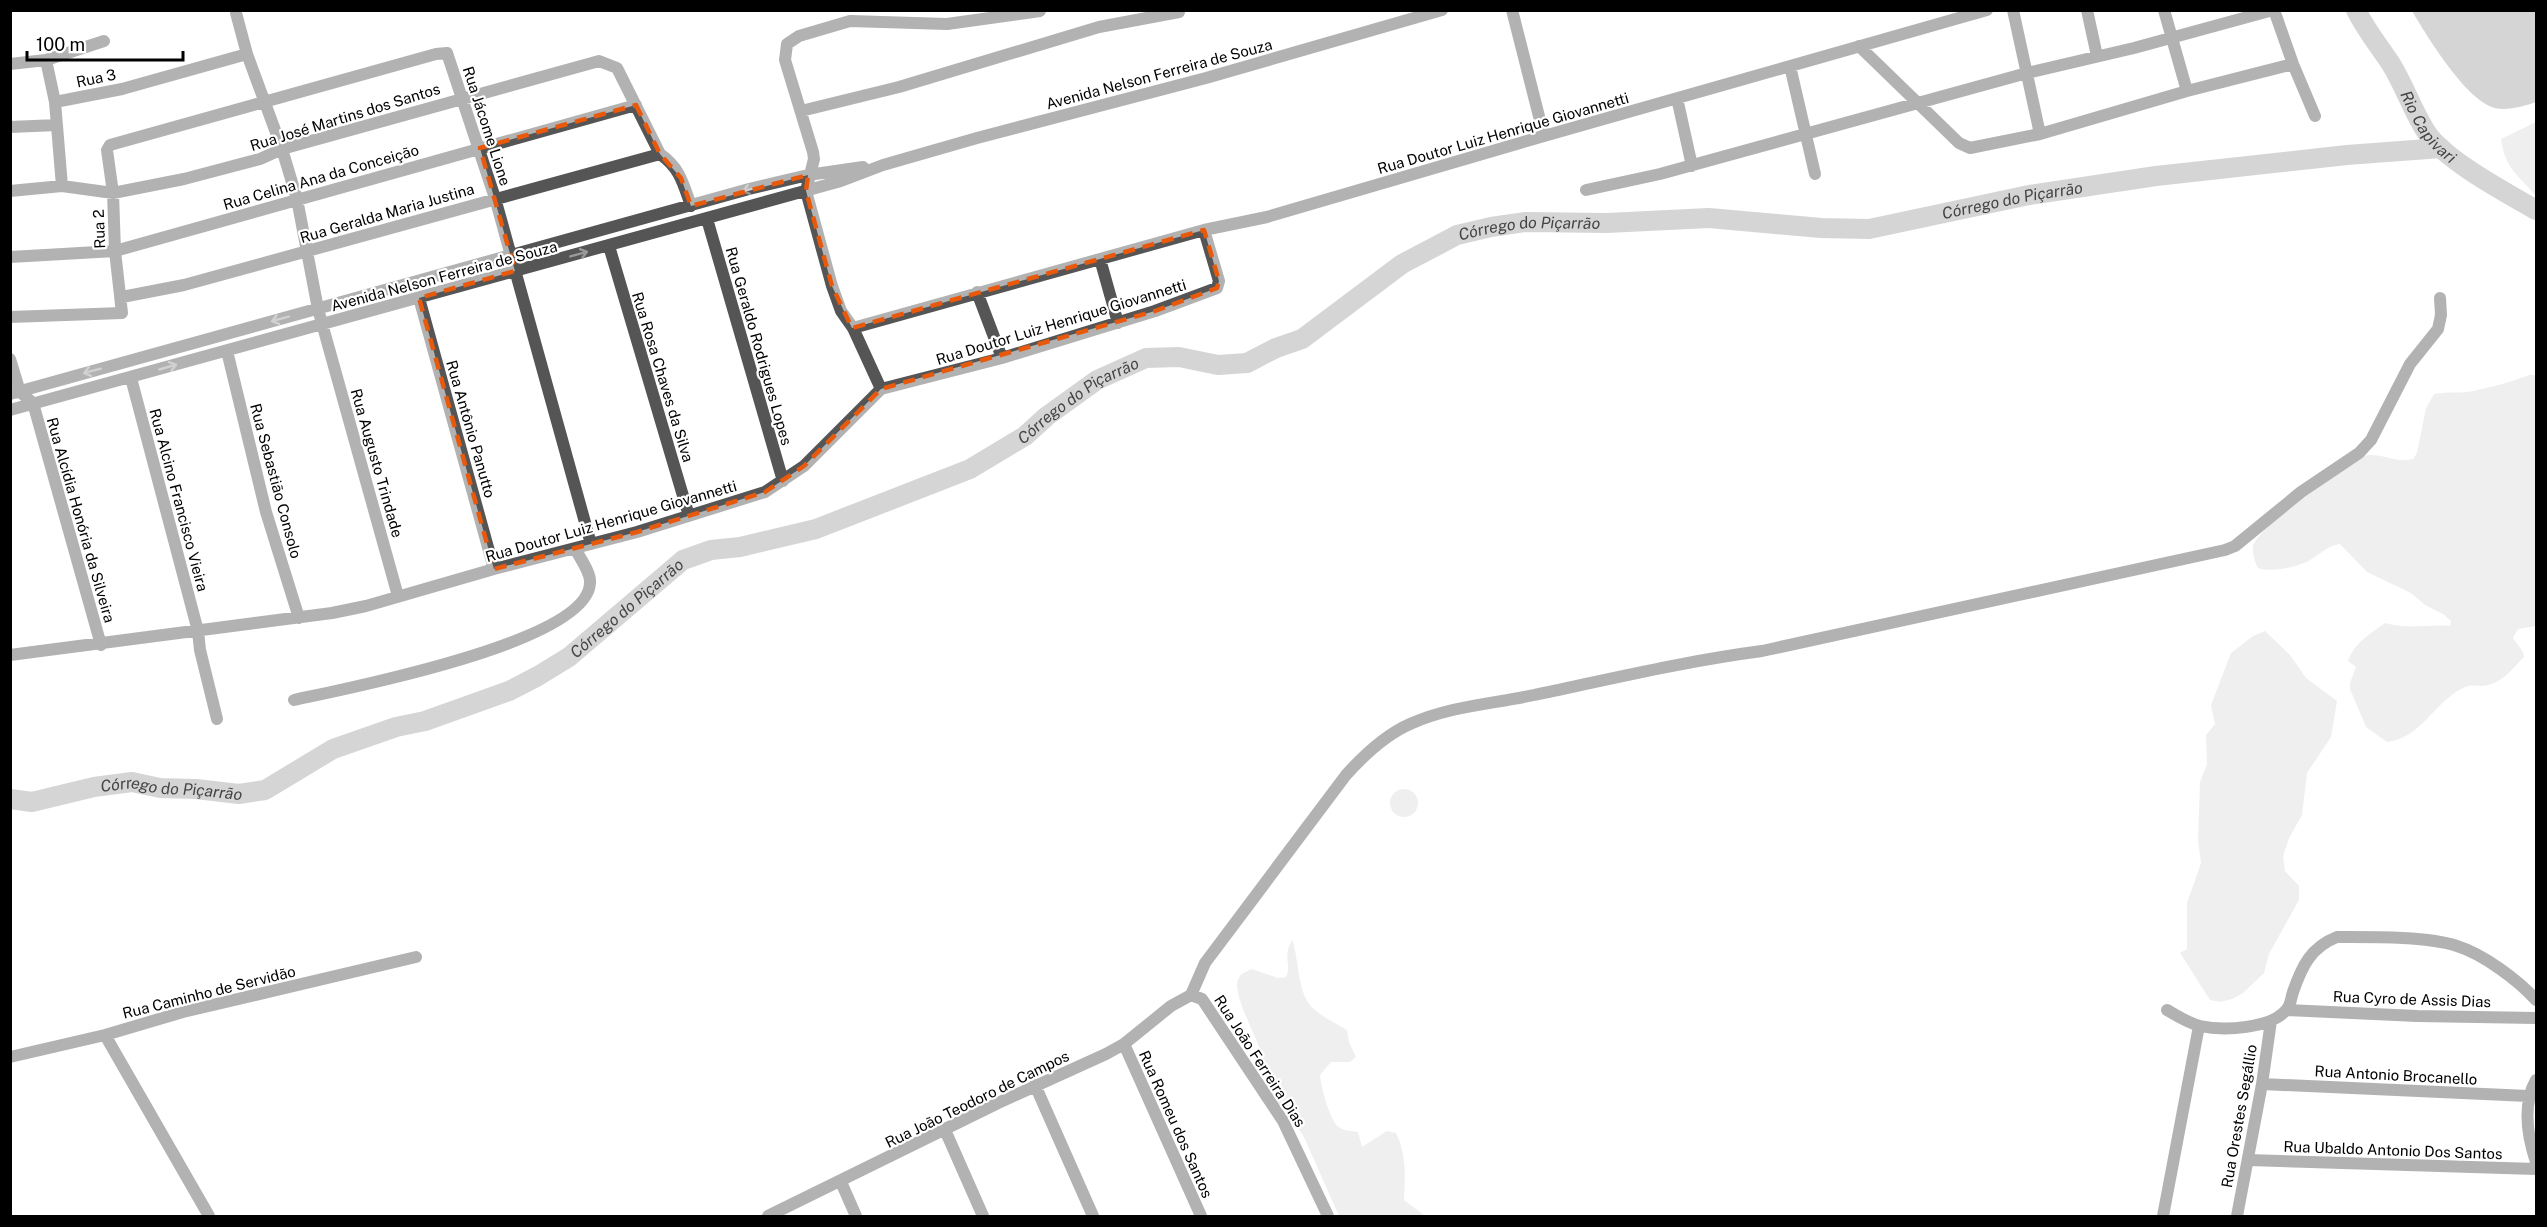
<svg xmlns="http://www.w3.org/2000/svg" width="2547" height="1227" font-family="'Public Sans',sans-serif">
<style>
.green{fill:#dcdcdc}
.water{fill:#a3a3a3}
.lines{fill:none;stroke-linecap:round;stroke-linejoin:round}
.river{stroke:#a3a3a3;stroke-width:20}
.minor{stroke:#555;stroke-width:12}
.oneway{stroke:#999}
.marked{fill:none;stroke:#e8590c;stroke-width:4.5;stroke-dasharray:12 8;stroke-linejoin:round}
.labels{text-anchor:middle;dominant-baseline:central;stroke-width:4.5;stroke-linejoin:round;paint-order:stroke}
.street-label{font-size:15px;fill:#000;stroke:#fff}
.water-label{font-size:16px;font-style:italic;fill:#444;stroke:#fff}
</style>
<rect width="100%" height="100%" fill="#fff"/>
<path class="green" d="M2536,122V196C2517,173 2506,171 2501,139Z
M2529,375H2536V626L2518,629L2513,638L2523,652L2524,657C2512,669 2502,684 2483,686C2475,686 2469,684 2461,689C2431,706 2422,737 2387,742L2366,727L2350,689V683L2356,667L2348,661C2354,643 2370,634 2385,623C2412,630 2425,624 2450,626L2451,621L2443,614L2425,605L2411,593L2367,572L2340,544C2327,546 2321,554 2310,560C2298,567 2271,573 2258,568C2255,562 2252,553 2253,546C2258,528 2349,457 2368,455C2384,454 2396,463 2413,459L2417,453L2426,408L2434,394C2447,391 2461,394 2473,391C2492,387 2511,382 2529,375Z
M2265,631L2290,655L2306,678L2337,701L2331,737L2307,773L2302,815L2289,838L2283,856L2285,871L2299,886V900L2269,954L2264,973L2243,993L2232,999L2220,1002L2210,1000L2180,953L2187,949V903L2201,863L2198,841L2200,782L2207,764L2206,735L2215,724L2211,705L2231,653L2253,636Z
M1390 803a14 14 0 1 1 28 0a14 14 0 1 1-28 0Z
M1292,940C1300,960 1296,995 1315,1010C1324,1018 1337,1024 1347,1030L1349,1042L1356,1057L1350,1062H1331L1320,1075C1321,1086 1330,1123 1340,1128C1345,1131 1353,1131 1358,1132L1362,1147L1387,1131L1396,1133C1407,1155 1405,1177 1404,1200L1425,1216H1339L1303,1135L1265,1086C1274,1055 1225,994 1240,976C1242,973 1248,971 1252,969L1278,978L1286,977C1292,964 1282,958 1292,940Z"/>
<path class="water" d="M2412,11H2536V102C2525,106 2507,111 2495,108C2466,101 2427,36 2412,11Z"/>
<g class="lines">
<g class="river">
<path id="s1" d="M2356,10C2366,30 2379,46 2391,64C2404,85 2412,109 2425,130C2442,159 2507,193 2536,210"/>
<path id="s2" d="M10,799L32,802L94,787L132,782L160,788L196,789L239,794L265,790L333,749L396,727L425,721L509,691L538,676L569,657L683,560L711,550L740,547L816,529L970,469L1025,436L1047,416L1097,380L1146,358L1179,357L1218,365L1247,363L1276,348L1302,339L1402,264L1457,235L1491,227L1526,222L1607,223L1709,218L1821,228L1869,229L2029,195L2156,176L2347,155L2441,148"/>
</g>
<path class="minor" d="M1512,10L1544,136
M2013,10L2040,134
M2087,10L2097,56
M2164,10L2187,91
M2274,10L2293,64L2315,116
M236,13L247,54L282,149L297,199L318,309L398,596
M1859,46L1959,143L1970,148L2040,134L2187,91L2293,64
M46,60L55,102L62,186
M10,64L46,60L104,41
M1790,66L1815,174
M1677,98L1692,166
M55,102L122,89L247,54
M801,111L899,87L1099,27L1179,12
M10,127L57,125
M1586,190L1660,174L2027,73L2134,48L2273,10
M10,191L62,186L113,193L184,179L260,159L282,149L599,61L617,68L660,154C680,168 683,183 691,206
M707,219L783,481
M609,246L689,516
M10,257L115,251L636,105
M1100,259L1118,323
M977,292L1002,358
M122,297L184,285L660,154
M419,298L494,569
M10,317L122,313L115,251L113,193L107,150L110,145L436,54L447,53L495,198L591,544
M853,328L1204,230L1267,217L1544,136L1987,10
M227,351L266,512L299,618
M10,359L20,392L33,403L101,645
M131,378L198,631L200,650L217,719
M881,389L853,328L841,311L832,286L806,191L814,159L813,152L785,60L787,44L799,36L850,21L947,24L1040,11
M10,394L749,189L808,175L863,167
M10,410L841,181L883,165L977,138L1206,78L1442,10
M10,655L332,613L366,606L494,569L637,532L765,492L804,466L881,389L1002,358L1155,311L1217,288L1219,281L1204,230
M294,700C343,689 593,642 590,581C590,571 579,557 575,548
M1191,995L1205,963L1346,775C1364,755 1385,735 1410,724C1450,706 1492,704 1534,695C1610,679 1685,661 1762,651L2225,550L2235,546L2301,492L2359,453L2371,440L2410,364L2438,329L2441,315L2440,298
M1191,995L1202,999L1283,1121L1328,1216
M2167,1010C2177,1016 2188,1023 2200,1026C2223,1031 2272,1029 2287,1009C2291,1004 2291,998 2293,992C2302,966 2311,947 2337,937C2368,937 2428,936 2457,946C2483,954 2518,980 2536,1000
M2287,1010L2417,1016L2536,1018
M105,1035L209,1216
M1124,1044L1201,1216
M10,1057L105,1035L183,1012L416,957
M2536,1080C2522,1105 2527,1135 2536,1162
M2262,1084L2528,1096
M1035,1085L1093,1216
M945,1130L983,1216
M2248,1160L2536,1169
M841,1182L856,1216
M768,1216L998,1103L1106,1054L1124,1044L1171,1006L1191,995
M2163,1216L2199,1026
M2237,1216L2262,1084L2271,1021"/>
</g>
<defs><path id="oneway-shaft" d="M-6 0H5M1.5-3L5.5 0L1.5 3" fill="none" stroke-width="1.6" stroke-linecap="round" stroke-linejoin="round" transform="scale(1.5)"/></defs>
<g class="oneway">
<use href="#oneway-shaft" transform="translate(751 189) rotate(166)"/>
<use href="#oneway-shaft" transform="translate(579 254) rotate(-15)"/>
<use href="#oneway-shaft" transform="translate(280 319) rotate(165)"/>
<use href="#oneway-shaft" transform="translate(168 367) rotate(-16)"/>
<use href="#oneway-shaft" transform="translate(92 371) rotate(165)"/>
</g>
<path d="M0 0H2547V1227H0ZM636,105L660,154L681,178L691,206L808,175L806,191L832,286L852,328L1204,230L1219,281L1217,288L1155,311L881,389L804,466L765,492L637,532L494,569L419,298L515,271L480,148Z" fill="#fff" fill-opacity=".55" fill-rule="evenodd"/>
<path class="marked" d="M636,105L660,154L681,178L691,206L808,175L806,191L832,286L852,328L1204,230L1219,281L1217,288L1155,311L881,389L804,466L765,492L637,532L494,569L419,298L515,271L480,148Z"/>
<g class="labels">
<g class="street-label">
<text transform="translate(1159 74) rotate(-15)">Avenida Nelson Ferreira de Souza</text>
<text transform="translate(96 78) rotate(-12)">Rua 3</text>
<text transform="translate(345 117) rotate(-17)">Rua José Martins dos Santos</text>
<text transform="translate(487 126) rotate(72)">Rua Jácome Lione</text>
<text transform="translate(1503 133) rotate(-16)">Rua Doutor Luiz Henrique Giovannetti</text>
<text transform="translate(321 177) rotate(-16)">Rua Celina Ana da Conceição</text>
<text transform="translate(387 213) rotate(-16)">Rua Geralda Maria Justina</text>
<text transform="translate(99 229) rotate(-92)">Rua 2</text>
<text transform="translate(444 276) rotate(-15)">Avenida Nelson Ferreira de Souza</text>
<text transform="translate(1061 322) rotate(-17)">Rua Doutor Luiz Henrique Giovannetti</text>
<text transform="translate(759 346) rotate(74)">Rua Geraldo Rodrigues Lopes</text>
<text transform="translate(663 377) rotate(73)">Rua Rosa Chaves da Silva</text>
<text transform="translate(471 429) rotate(74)">Rua Antônio Panutto</text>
<text transform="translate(377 463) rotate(74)">Rua Augusto Trindade</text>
<text transform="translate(276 481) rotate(75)">Rua Sebastião Consolo</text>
<text transform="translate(179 500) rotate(75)">Rua Alcino Francisco Vieira</text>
<text transform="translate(81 520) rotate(74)">Rua Alcídia Honória da Silveira</text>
<text transform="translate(611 521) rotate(-16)">Rua Doutor Luiz Henrique Giovannetti</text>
<text transform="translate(209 992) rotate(-14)">Rua Caminho de Servidão</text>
<text transform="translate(2412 999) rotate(2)">Rua Cyro de Assis Dias</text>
<text transform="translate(1260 1061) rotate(57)">Rua João Ferreira Dias</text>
<text transform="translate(2396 1075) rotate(3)">Rua Antonio Brocanello</text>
<text transform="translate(977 1099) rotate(-26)">Rua João Teodoro de Campos</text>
<text transform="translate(2239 1116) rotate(-80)">Rua Orestes Segállio</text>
<text transform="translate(1176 1124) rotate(66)">Rua Romeu dos Santos</text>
<text transform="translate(2393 1150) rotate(2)">Rua Ubaldo Antonio Dos Santos</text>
</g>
<g class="water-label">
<text stroke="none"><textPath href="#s1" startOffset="138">Rio Capivari</textPath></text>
<text stroke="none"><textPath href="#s2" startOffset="2163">Córrego do Piçarrão</textPath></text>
<text stroke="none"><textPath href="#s2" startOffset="1676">Córrego do Piçarrão</textPath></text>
<text stroke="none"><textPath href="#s2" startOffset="1173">Córrego do Piçarrão</textPath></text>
<text stroke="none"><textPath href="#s2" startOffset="668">Córrego do Piçarrão</textPath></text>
<text stroke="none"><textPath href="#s2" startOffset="164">Córrego do Piçarrão</textPath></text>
</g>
</g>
<rect width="2547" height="1227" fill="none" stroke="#000000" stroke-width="24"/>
<path d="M27 51v9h156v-9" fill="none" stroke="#000000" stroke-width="3"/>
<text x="36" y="51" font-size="18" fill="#000000" stroke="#ffffff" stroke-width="4.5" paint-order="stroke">100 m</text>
</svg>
